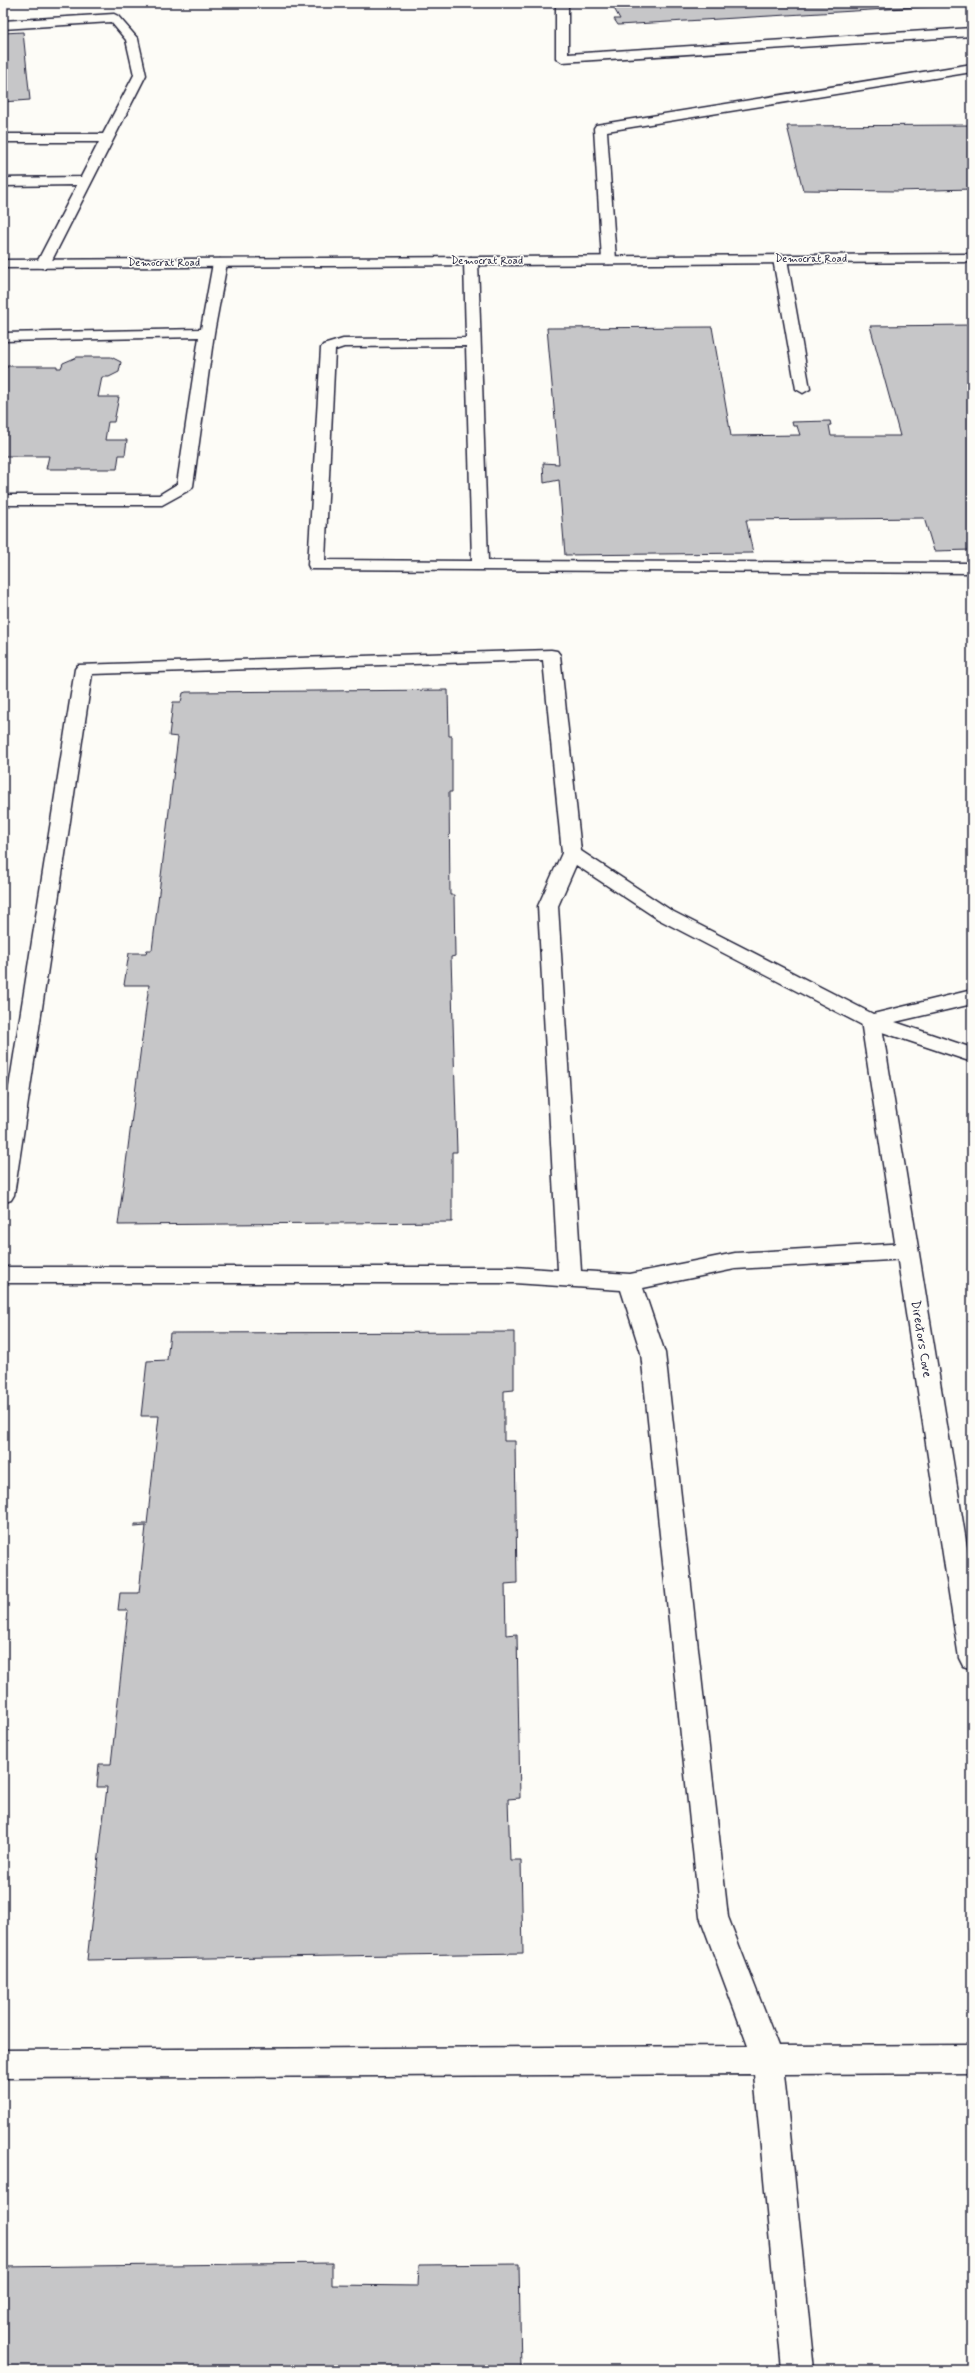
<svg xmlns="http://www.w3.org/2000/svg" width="975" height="2373" font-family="Mynerve,sans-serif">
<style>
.building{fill:#c6c6c8;stroke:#22223b}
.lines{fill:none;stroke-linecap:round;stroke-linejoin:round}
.lane-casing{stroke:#22223b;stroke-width:3}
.street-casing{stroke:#22223b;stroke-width:3}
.lane{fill:#fdfcf7;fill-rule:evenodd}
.street{fill:#fdfcf7;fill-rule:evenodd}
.labels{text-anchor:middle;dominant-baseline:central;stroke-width:3;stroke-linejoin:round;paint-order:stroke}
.far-street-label{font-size:11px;fill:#22223b;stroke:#fdfcf7}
.street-label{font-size:13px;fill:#22223b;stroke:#fdfcf7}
</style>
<rect width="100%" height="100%" fill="#fdfcf7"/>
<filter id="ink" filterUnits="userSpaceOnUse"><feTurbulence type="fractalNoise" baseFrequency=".025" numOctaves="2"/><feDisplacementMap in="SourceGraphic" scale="8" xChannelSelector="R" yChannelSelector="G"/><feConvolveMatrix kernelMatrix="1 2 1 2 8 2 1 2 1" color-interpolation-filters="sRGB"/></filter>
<g filter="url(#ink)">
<path class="building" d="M611,3H972V4L618,25L614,19H620Z
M23,32L30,100L3,102V33Z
M972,125V189L897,191L803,190L787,126Z
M972,325V550L934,551L924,518L746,520L753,553L565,555L559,480L544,483L543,463L559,464L547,328L712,327L731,436L800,435L797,426H793L792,422L830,421L831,425H829L831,436H900L870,326Z
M77,357H111L121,362L119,372L109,377H102L98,397H119L114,422H108L105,440H127L125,455H119L117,469H46L49,456H3V368H7V366H57V368H61L63,363Z
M448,690L449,736H452V792H449L450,895H454L455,956L451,957L457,1152H452V1222L118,1225L149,985H124L129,953H146L147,950H152L178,737L169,736L173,702H181L183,693L186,692Z
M514,1332V1390L504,1391V1441H515L517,1583L505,1584L506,1635L517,1634L520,1798L508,1799L510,1860H521L523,1953L87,1960L107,1787H97L99,1764H111L128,1610H118L120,1593H139L146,1526L135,1527V1524H147L159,1416H141L147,1361L167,1360L170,1333Z
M332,2263V2285L418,2286L419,2265L519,2264L521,2370H3V2267Z"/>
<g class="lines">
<g class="lane-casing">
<path id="lane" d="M556,3H568V54L972,28V36L562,62L556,58Z
M114,14L118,16L138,39L146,75L50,264L43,268L38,267L36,264L77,185L3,186V178L81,177L99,142H3V134H103L134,75L126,40L111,22L3,29V21Z
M972,64V72L607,131L616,260L609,264L602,260L594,128L596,125Z
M780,255L787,259L810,389L803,393L796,389L773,259Z
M471,257L478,261L488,561L972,563V573L310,569L308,565L321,348L323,345L343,339L466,338L464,261ZM466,346L472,561L325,560L335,350L344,347Z
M220,259L227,263L214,333L193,486L191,489L162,505H3V495H159L177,484L199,337L3,341V333L201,329L213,263Z
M551,650L557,651L560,655L581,851L672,911L873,1014L972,990V1004L895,1022L972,1048V1062L864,1026L658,919L576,865L558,906L581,1271L630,1274L735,1253L907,1243L915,1245L918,1251L915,1257L907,1259L735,1269L643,1288L665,1353L728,1917L778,2046L972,2045V2073L784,2074L814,2370H782L754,2074L3,2078V2050L748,2046L700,1917L641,1353L621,1290L514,1283H3V1267H514L558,1270L538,906L562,853L543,660L92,674L14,1195L11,1200L3,1203V1125L75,669L78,665Z"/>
</g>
<g class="street-casing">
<path id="street" d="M972,254V262L3,268V260Z
M871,1014L878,1016L881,1021L972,1578V1669L963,1666L959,1658L861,1021L864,1016Z"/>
</g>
<use href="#lane" class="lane"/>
<use href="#street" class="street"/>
</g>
</g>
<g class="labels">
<g class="far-street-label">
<text x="811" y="259">Democrat Road</text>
<text x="487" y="261">Democrat Road</text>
<text x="164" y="263">Democrat Road</text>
</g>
<g class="street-label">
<text transform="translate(921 1339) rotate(81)">Directors Cove</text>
</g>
</g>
<rect width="975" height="2373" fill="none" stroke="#fdfcf7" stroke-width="16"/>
<rect x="8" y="8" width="959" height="2357" fill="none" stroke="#22223b" stroke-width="1.5" filter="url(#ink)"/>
</svg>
